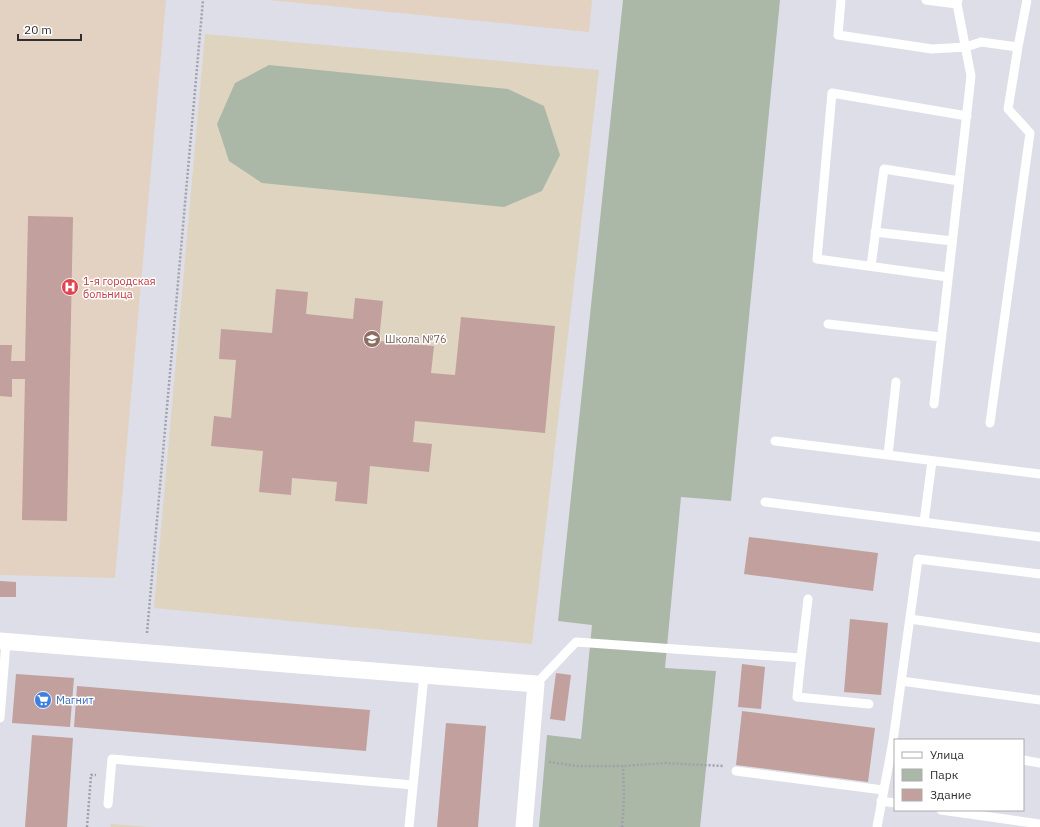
<svg xmlns="http://www.w3.org/2000/svg" width="1040" height="827" font-family="'IBM Plex Sans',sans-serif">
<style>
.education{fill:#dfd4c0}
.medical{fill:#e3d2c1}
.green{fill:#abb8a8}
.building{fill:#c2a09d}
.lines{fill:none;stroke-linecap:round;stroke-linejoin:round}
.path{stroke:#a1a1a9;stroke-width:2.5;stroke-dasharray:2 2;stroke-linecap:butt}
.lane{stroke:#fff;stroke-width:9}
.street{stroke:#fff;stroke-width:17}
.labels{text-anchor:middle;dominant-baseline:central;stroke-width:3;stroke-linejoin:round;paint-order:stroke}
.health-label{font-size:11px;fill:#be3a42;stroke:#fff;text-anchor:start}
.education-label{font-size:11px;fill:#785e54;stroke:#fff;text-anchor:start}
.shop-label{font-size:11px;fill:#366cbe;stroke:#fff;text-anchor:start}
</style>
<rect width="100%" height="100%" fill="#dddee8"/>
<path class="education" d="M205,34L599,70L532,644L154,608Z
M111,824L150,827H110Z"/>
<path class="medical" d="M0,0H166L115,578L0,575Z
M270,0H592L589,32Z"/>
<path class="green" d="M623,0H780L731,501L681,497L665,668L716,671L700,827H539L547,735L581,739L592,625L558,621Z
M269,65L508,89L544,106L560,155L542,191L504,207L262,183L229,161L217,124L235,83Z"/>
<path class="building" d="M28,216L73,217L67,521L22,520L25,379H12V397L0,396V345H12L11,361H25Z
M276,289L308,292L306,314L353,319L355,298L383,301L379,341L434,346L431,373L455,375L461,317L555,326L545,433L415,421L413,442L432,444L429,472L370,466L367,504L335,501L337,482L292,478L291,495L259,492L263,451L211,446L214,416L231,418L236,360L219,359L221,329L272,333Z
M749,537L878,553L873,591L744,574Z
M0,581L16,582V597H0Z
M850,619L888,623L881,695L844,692Z
M742,664L765,667L761,709L738,707Z
M556,673L571,675L565,721L550,719Z
M16,674L74,678L70,727L12,723Z
M77,686L370,710L366,751L74,727Z
M742,711L875,728L868,782L736,765Z
M446,723L486,726L478,827H437Z
M32,735L73,738L67,827H25Z"/>
<g class="lines">
<path class="path" d="M147,633L203,0
M549,762L577,766H623L665,763L723,766
M87,827L91,775H96
M622,827L624,799L623,766"/>
<path class="lane" d="M841,0L838,35L932,49L966,47L981,42L1018,47L1027,0
M926,0L957,4
M875,232L952,241
M871,266L884,169L959,181
M948,277L817,259L832,93L967,116
M828,324L941,337
M934,404L971,76L957,4L958,0
M990,423L1030,133L1008,109L1018,47
M775,441L1040,474
M888,455L896,382
M765,502L1040,537
M924,522L932,461
M910,619L1040,638
M801,658L808,599
M901,681L1040,700
M536,684L576,642L801,658L797,697L869,704
M0,718L6,642
M1023,760L1040,763
M736,771L883,790
M881,801L895,803
M108,804L112,759L413,785
M941,810L1040,824
M409,827L424,675
M877,827L893,741L918,559L1040,574"/>
<path class="street" d="M0,641L536,684L524,827"/>
</g>
<defs>
<g id="hospital-disc" transform="scale(0.9)"><circle r="9.5" fill="#e0444e" stroke="#fff"/><path d="M-5-5h3v3.5h4V-5h3V5h-3V1.5h-4V5h-3Z" fill="#fff"/></g>
<g id="school-disc" transform="scale(0.9)"><circle r="9.5" fill="#8d6e63" stroke="#fff"/><path d="M0-5L7-2L0 1L-7-2ZM-4 1L0 2.5L4 1V4Q0 6-4 4Z" fill="#fff"/></g>
<g id="supermarket-disc" transform="scale(0.9)"><circle r="9.5" fill="#3f7fe0" stroke="#fff"/><path d="M-6-5.5h2.5l.6 2H6L4.5 2H-2.5L-4.4-4H-6ZM-1.5 3.2a1.3 1.3 0 1 0 .1 0ZM3 3.2a1.3 1.3 0 1 0 .1 0Z" fill="#fff"/></g>
</defs>
<g fill-rule="evenodd">
<use href="#hospital-disc" x="70" y="287"/>
<use href="#school-disc" x="372" y="339"/>
<use href="#supermarket-disc" x="43" y="700"/>
</g>
<g class="labels">
<g class="health-label">
<text x="83" y="281">1-я городская<tspan x="83" dy="13">больница</tspan></text>
</g>
<g class="education-label">
<text x="385" y="339">Школа №76</text>
</g>
<g class="shop-label">
<text x="56" y="700">Магнит</text>
</g>
</g>
<rect x="894" y="739" width="130" height="72" fill="#ffffff" stroke="#acacad"/>
<rect x="902" y="752" width="20" height="6" fill="#ffffff" stroke="#acacad"/>
<text x="930" y="759" font-size="12" fill="#2f2f33">Улица</text>
<rect x="902" y="769" width="20" height="12" fill="#abb8a8" stroke="#acacad"/>
<text x="930" y="779" font-size="12" fill="#2f2f33">Парк</text>
<rect x="902" y="789" width="20" height="12" fill="#c2a09d" stroke="#acacad"/>
<text x="930" y="799" font-size="12" fill="#2f2f33">Здание</text>
<path d="M18 34v6h63v-6" fill="none" stroke="#2f2f33" stroke-width="2"/>
<text x="24" y="34" font-size="12" fill="#2f2f33" stroke="#ffffff" stroke-width="3" paint-order="stroke">20 m</text>
</svg>
